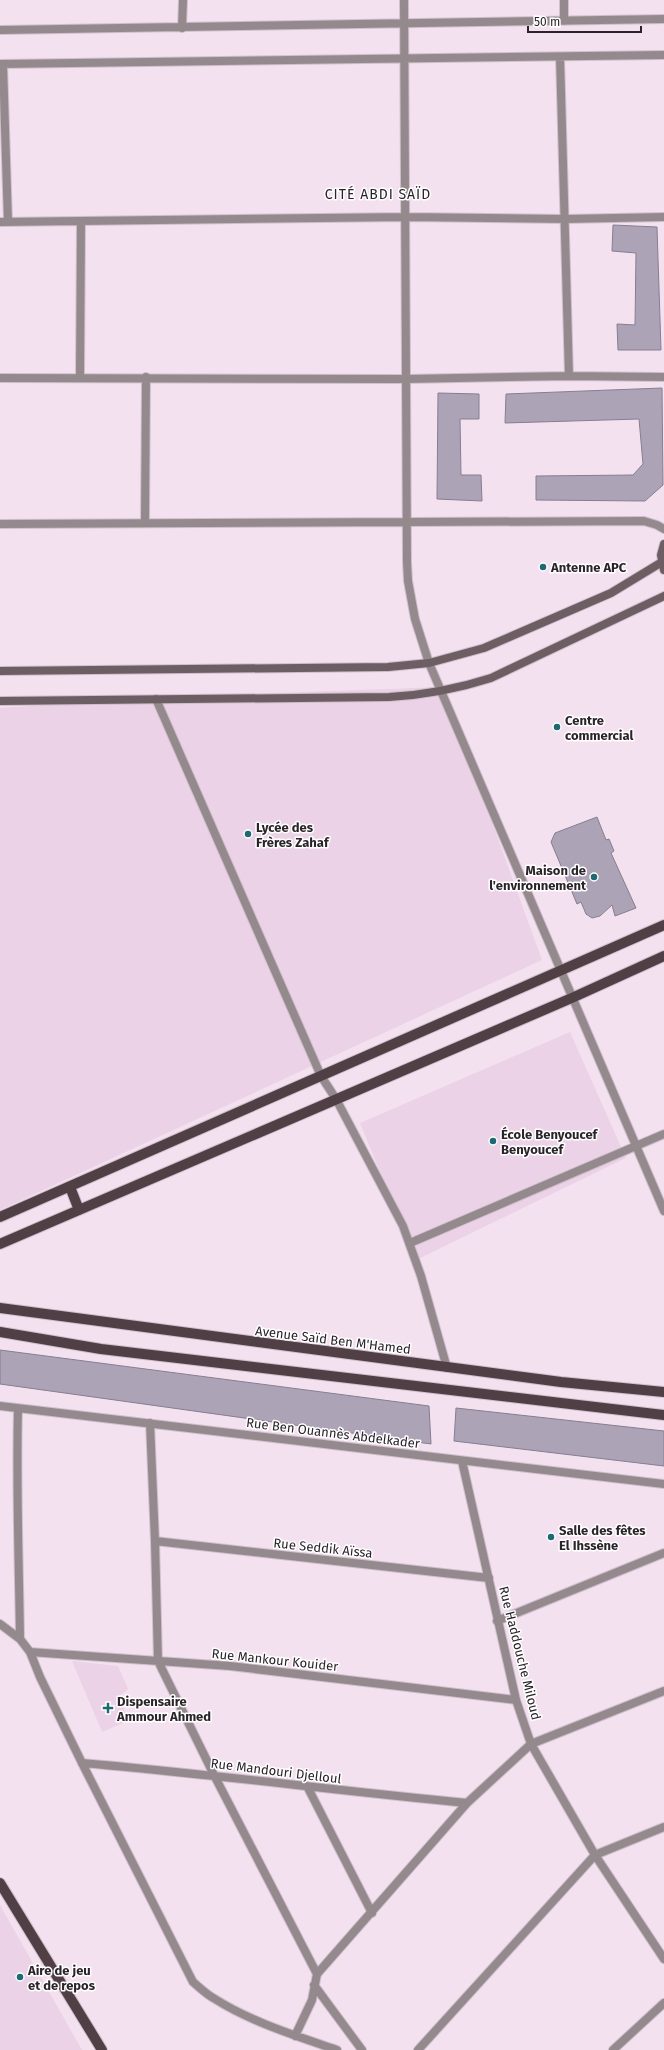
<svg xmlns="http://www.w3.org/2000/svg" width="664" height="2050" font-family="'Fira Sans',sans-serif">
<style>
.built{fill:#ebd2e6}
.building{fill:#ada3b7;stroke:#867e90}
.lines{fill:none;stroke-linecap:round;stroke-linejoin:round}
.street-casing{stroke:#d0bfcc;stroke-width:10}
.secondary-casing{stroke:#d0bfcc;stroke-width:10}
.primary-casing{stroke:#d0bfcc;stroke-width:12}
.street{stroke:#948a8d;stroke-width:8}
.secondary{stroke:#6c5e62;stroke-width:8}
.primary{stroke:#503f44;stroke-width:10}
.poi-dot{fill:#1e6972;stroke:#fff;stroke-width:1.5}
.labels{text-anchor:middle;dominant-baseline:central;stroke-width:3;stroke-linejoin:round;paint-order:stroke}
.poi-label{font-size:13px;font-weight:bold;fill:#2a2329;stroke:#fff;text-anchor:start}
.street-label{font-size:13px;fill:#2a2329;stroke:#fff}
.neighbourhood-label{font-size:14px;letter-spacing:1px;fill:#2a2329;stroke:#fff}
</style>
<rect width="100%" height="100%" fill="#f4e1f0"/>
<path class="built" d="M443,687L542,960L0,1210V708L163,697Z
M570,1032L626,1158L416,1260L360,1123Z
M72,1661L118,1666L128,1689L120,1696L128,1721L102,1732Z
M0,1905L82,2050H0Z"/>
<path class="building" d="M613,225L657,227L661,350H618L617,324L635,325L636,253L612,251Z
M662,388L663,485L645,501L536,500V476L633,475L643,464L639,419L505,423L506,394Z
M438,393L479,394V419H460L461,475H481L482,501L437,499Z
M597,817L606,840L609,839L614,851L611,853L636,908L615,916L612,905L600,916L592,918L586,914L581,902L577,904L551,842L555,833Z
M0,1350L429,1406L431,1444L0,1384Z
M456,1408L664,1431V1466L454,1441Z"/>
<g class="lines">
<g class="street-casing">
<path id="street" d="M404,0L407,562L408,581L415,619L429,663L664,1211
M564,0V21
M182,28L183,0
M0,30L664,19
M560,57L569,376
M0,64L664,55
M3,64L8,222
M0,222L406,217L565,219L664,217
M80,377L81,221
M0,378L406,379L569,376L664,377
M145,523L146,377
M0,524L644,521L657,525L664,529
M156,699L321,1076L336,1099L403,1226L421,1276L447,1368
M410,1243L664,1134
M0,1406L664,1484
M18,1409C16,1486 19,1562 20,1639L30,1652L40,1677L82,1763L193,1982C200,1988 207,1995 215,1999C251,2022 297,2036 337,2050
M150,1423L155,1541L158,1661L214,1775L317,1974
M462,1461L516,1700L531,1744L595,1855L664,1959
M155,1541L489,1578
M497,1621L664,1553
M0,1624L20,1639
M30,1652L230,1666L516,1700
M82,1763C211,1774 339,1791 467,1803
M308,1788L372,1913
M314,1985L362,2050
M295,2036L312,2000L317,1974L467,1803L531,1744L664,1691
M418,2050L595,1855L664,1827
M613,2050L664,2003"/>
</g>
<g class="secondary-casing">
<path id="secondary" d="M664,544L661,555L664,570
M0,671L388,667L429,663L484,648L611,593L662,562
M0,701L389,697C425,695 457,689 491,678L664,596"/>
</g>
<g class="primary-casing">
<path id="primary" d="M70,1187L79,1210
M0,1217L664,925
M0,1244L574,997L664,956
M0,1308L561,1382L664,1392
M0,1332L101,1349L664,1415
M0,1883L102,2050"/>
</g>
<use href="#street" class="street"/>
<use href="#secondary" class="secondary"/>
<use href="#primary" class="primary"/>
</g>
<g class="poi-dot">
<circle cx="543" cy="567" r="4"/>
<circle cx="557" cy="727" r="4"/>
<circle cx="248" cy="834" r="4"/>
<circle cx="594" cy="877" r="4"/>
<circle cx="493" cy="1141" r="4"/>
<circle cx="551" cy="1537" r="4"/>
<path d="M106 1702h4v4h4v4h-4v4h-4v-4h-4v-4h4z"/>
<circle cx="20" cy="1977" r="4"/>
</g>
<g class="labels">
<g class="poi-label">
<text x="551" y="567">Antenne APC</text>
<text x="565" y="720">Centre<tspan x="565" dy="15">commercial</tspan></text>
<text x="256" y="827">Lycée des<tspan x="256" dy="15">Frères Zahaf</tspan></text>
<text x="586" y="870" text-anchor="end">Maison de<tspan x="586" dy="15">l'environnement</tspan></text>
<text x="501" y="1134">École Benyoucef<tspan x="501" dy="15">Benyoucef</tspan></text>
<text x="559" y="1530">Salle des fêtes<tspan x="559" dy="15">El Ihssène</tspan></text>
<text x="117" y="1701">Dispensaire<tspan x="117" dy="15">Ammour Ahmed</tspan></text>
<text x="28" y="1970">Aire de jeu<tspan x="28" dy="15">et de repos</tspan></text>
</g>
<g class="street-label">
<text transform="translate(333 1340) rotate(7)">Avenue Saïd Ben M'Hamed</text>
<text transform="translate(333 1433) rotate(7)">Rue Ben Ouannès Abdelkader</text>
<text transform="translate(323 1548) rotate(6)">Rue Seddik Aïssa</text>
<text transform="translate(520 1653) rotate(76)">Rue Haddouche Miloud</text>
<text transform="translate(275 1660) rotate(6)">Rue Mankour Kouider</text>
<text transform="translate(276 1771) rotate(7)">Rue Mandouri Djelloul</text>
</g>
<g class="neighbourhood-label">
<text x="378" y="194">CITÉ ABDI SAÏD</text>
</g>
</g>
<path d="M528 26v6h113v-6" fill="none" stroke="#2a2329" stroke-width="2"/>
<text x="534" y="26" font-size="12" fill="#2a2329" stroke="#ffffff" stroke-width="3" paint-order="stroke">50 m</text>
</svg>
